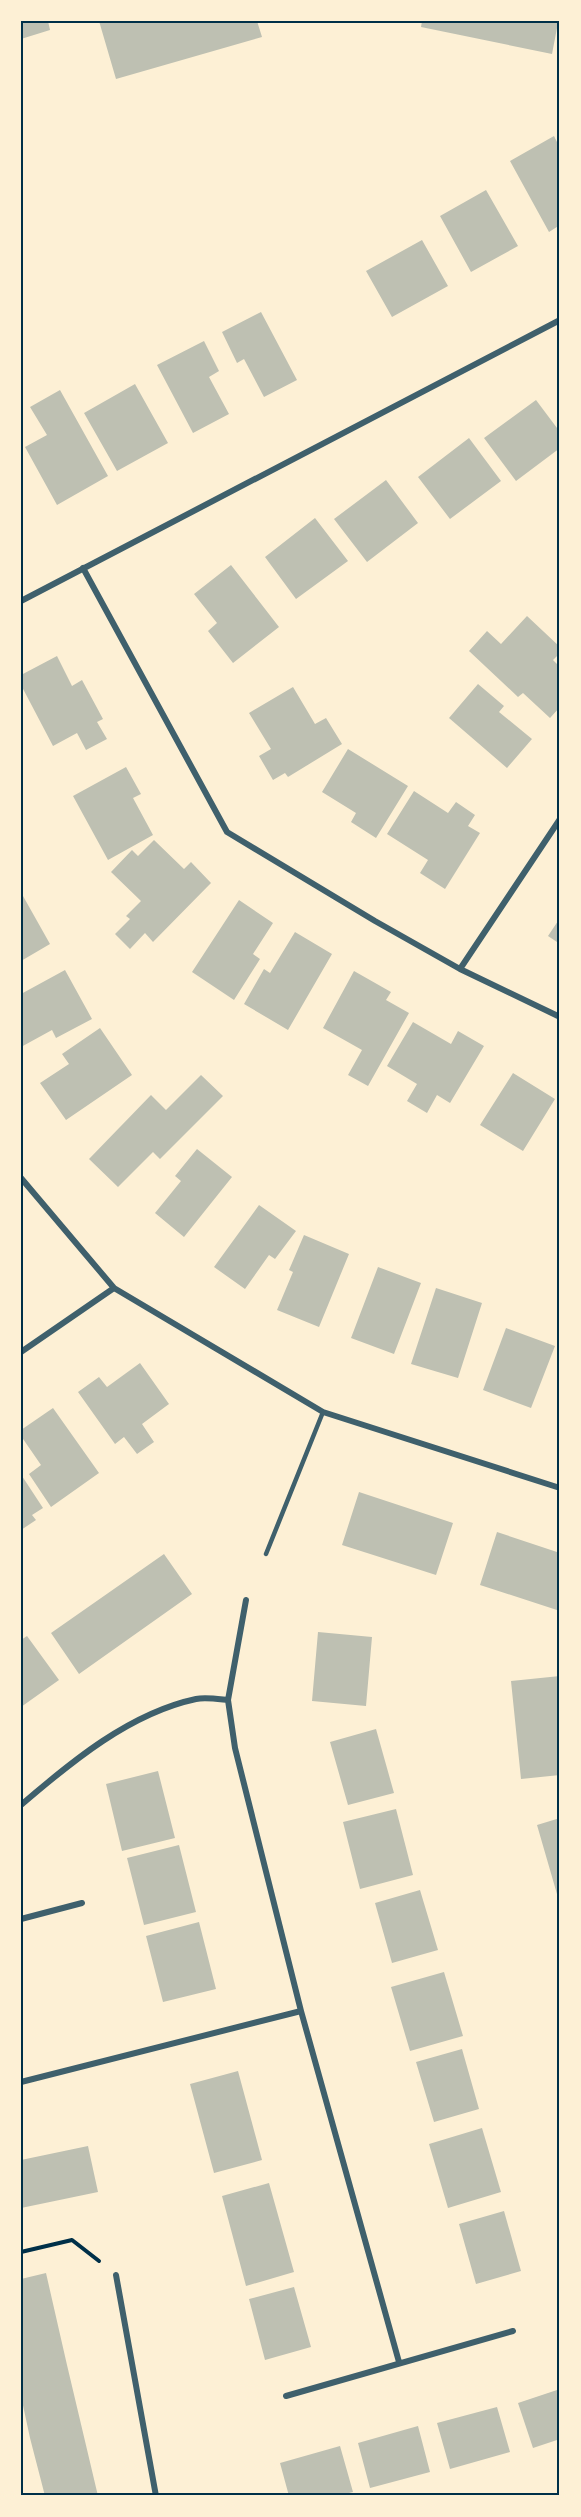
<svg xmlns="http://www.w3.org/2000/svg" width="581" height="2517" font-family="Roboto,sans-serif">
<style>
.building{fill:#bec0b2}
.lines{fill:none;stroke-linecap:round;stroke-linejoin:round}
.path{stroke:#003049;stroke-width:4}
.service{stroke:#3f606c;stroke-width:4.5}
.minor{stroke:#3f606c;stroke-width:6}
.neatline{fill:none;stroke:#003049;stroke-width:2}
</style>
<rect width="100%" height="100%" fill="#fdf0d5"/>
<path class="building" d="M21,21H48L50,30L21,39Z
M99,21H257L262,37L116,79Z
M422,21H560V28H557L552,54L421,27Z
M554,136L560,148V225L549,232L510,161Z
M486,190L518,246L471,272L440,216Z
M422,240L448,286L392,317L366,271Z
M261,312L297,380L264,397L244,359L237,363L222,332Z
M204,341L219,371L209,377L229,414L193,433L157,365Z
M135,384L168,443L117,471L84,413Z
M60,390L108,476L57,505L25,447L47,435L30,407Z
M536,400L560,432V448L516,481L484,438Z
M469,438L501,481L450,519L418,477Z
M386,480L418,523L367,562L334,519Z
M315,518L348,561L296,599L265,557Z
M231,565L279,627L233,663L208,631L217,623L194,594Z
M527,616L560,647V653L553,660L560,667V707L550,718L523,693L518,697L469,651L487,631L501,644Z
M57,656L72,686L82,680L103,719L97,722L107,739L86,750L77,733L53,746L21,685V675Z
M478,684L504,706L499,712L532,739L507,768L449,718Z
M293,687L315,724L326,718L342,744L288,777L285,773L273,780L259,756L271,749L249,713Z
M348,749L408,786L376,838L351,822L356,813L322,792Z
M126,767L141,794L133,798L153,835L108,860L73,796Z
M414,791L448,813L456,802L475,815L468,826L480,833L445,889L420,873L428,860L387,834Z
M154,840L184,869L191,862L211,883L153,942L145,933L130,949L115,934L130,919L126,916L141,901L111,872L132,850L138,856Z
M23,896L50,944L21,961V897Z
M239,900L273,923L253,954L260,959L234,1000L192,972Z
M560,918V944L548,936Z
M295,932L332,954L288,1030L244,1004L264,969L270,973Z
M65,970L92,1019L56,1038L52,1030L21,1047V994Z
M354,971L391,992L386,1000L409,1013L368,1086L348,1075L362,1050L323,1028Z
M413,1022L451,1044L458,1031L484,1046L450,1103L437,1095L427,1113L407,1101L417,1084L387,1066Z
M100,1028L132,1075L66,1120L40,1083L69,1064L62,1054Z
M513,1073L555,1099L523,1151L480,1125Z
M201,1075L223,1096L160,1159L153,1152L118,1187L89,1159L151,1095L166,1110Z
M197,1149L232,1177L184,1237L155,1213L181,1181L175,1176Z
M259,1205L296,1231L275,1259L269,1255L245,1289L214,1267Z
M304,1235L349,1254L319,1327L277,1310L293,1272L289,1270Z
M378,1267L421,1283L394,1354L351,1338Z
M436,1288L482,1303L458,1378L411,1364Z
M506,1328L555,1346L531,1408L483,1390Z
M140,1363L169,1404L142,1424L154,1442L137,1454L124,1437L115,1444L78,1392L99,1377L107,1387Z
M53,1408L99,1473L51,1507L29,1474L41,1465L21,1436V1430Z
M22,1476L43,1508L32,1515L36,1520L21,1530Z
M359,1492L453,1523L436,1575L342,1545Z
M497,1532L560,1553V1611L480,1585Z
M164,1554L192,1594L79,1674L51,1633Z
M318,1632L372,1637L366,1706L312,1701Z
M27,1636L59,1680L21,1707V1640Z
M560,1676V1775L521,1779L511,1681Z
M376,1729L394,1793L348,1805L330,1742Z
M158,1771L175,1838L122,1851L106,1784Z
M396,1809L413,1875L360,1889L343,1822Z
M560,1818V1901H559L537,1825Z
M179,1845L196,1912L144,1925L127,1858Z
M420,1890L438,1950L392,1963L375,1903Z
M199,1922L216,1989L163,2002L146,1936Z
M444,1972L463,2036L410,2051L391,1987Z
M462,2049L479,2109L434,2122L416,2062Z
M238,2071L262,2160L214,2173L190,2084Z
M482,2128L501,2192L448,2208L429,2144Z
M88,2146L98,2192L21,2208V2160Z
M269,2183L294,2272L246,2286L222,2196Z
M504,2211L521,2271L476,2284L459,2224Z
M46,2273L67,2365L98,2496H45L30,2438L21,2396V2279Z
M294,2287L311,2347L265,2360L249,2299Z
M560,2389V2439L533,2448L518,2403Z
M497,2407L510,2452L450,2469L437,2423Z
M418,2426L430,2472L370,2488L358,2443Z
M340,2446L353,2492L337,2496H289L280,2463Z"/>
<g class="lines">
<path class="path" d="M21,2252L72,2240L99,2261"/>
<path class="service" d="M266,1554L323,1412"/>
<path class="minor" d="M83,568L227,832L375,921L460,969L560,1017
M21,601L560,320
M460,969L560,819
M21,1178L114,1288L323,1412L560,1488
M21,1352L114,1288
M246,1600L228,1700L235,1748L301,2011L399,2362
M21,1805C71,1762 130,1713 196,1699C205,1697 218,1699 228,1700
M21,1919L82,1903
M21,2082L301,2011
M116,2275L156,2496
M286,2396L513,2331"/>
</g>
<rect width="581" height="2517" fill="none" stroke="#fdf0d5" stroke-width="45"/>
<rect x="22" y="22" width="536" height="2472" class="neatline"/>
</svg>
